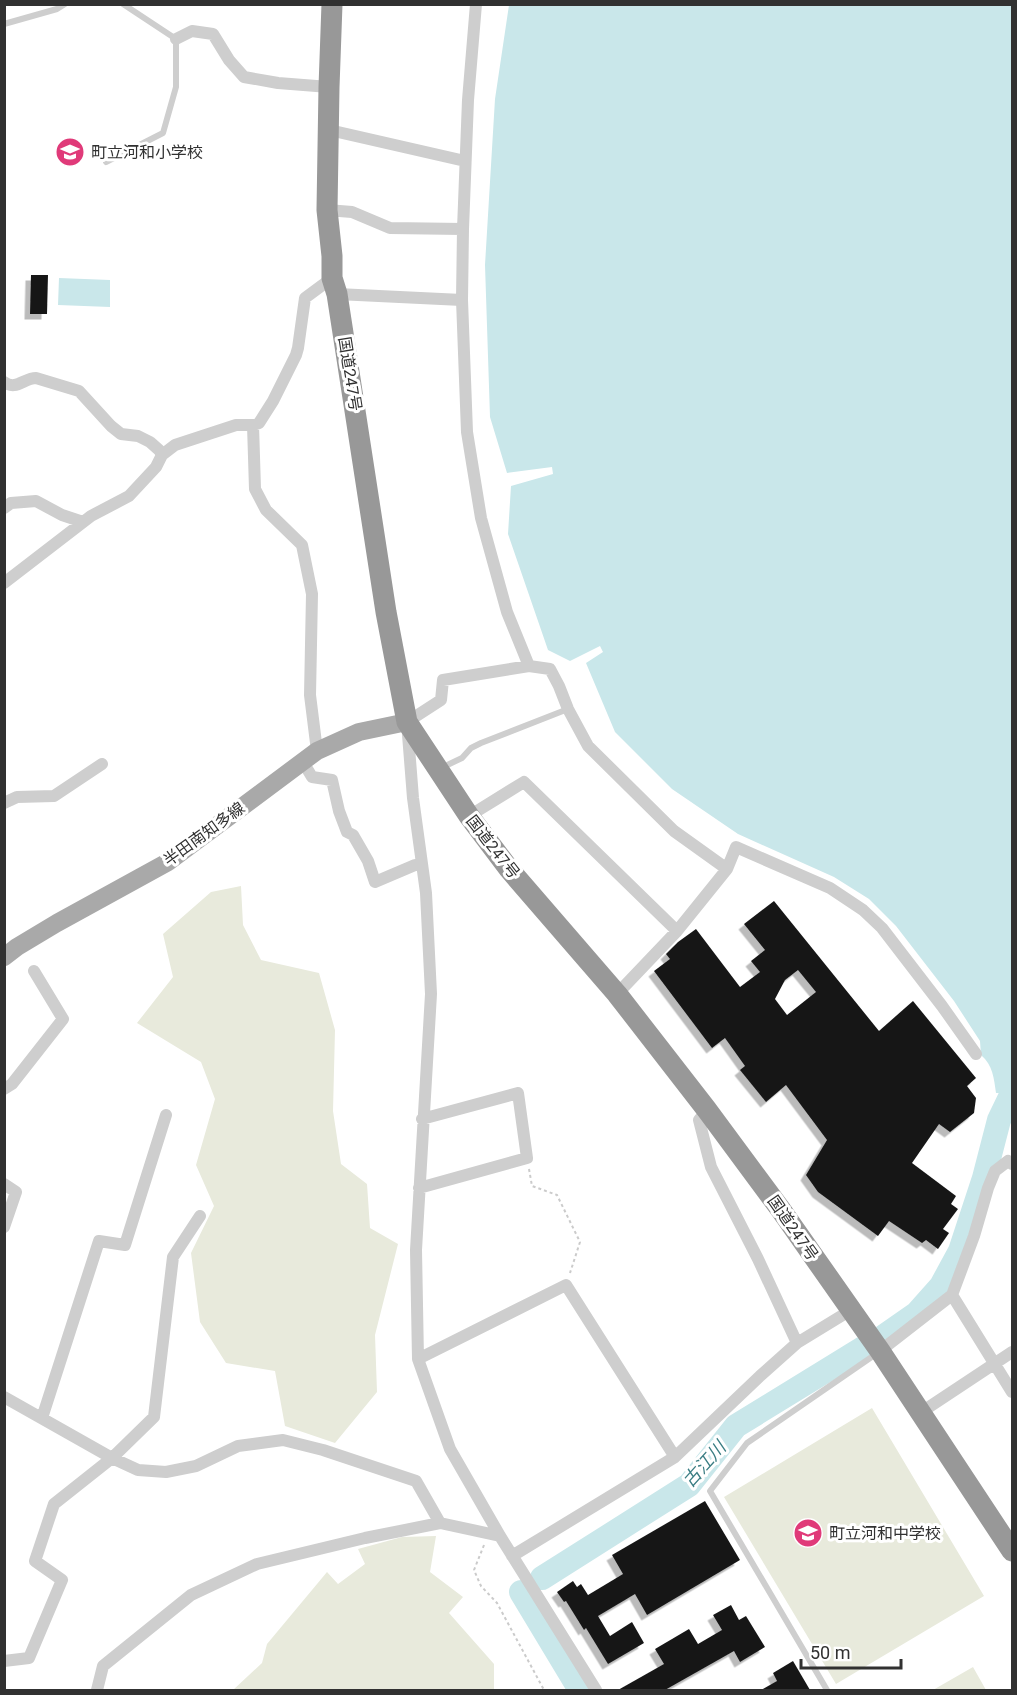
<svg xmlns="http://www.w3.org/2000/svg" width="1017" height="1695" font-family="Roboto,'Noto Sans JP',sans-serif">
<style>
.green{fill:#e8eadc}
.water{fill:#c9e7ea}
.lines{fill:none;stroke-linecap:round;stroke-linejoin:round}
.river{stroke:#c9e7ea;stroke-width:24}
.building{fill:#181818;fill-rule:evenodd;filter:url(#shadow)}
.path{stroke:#cbcbcb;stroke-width:2;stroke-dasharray:3 3;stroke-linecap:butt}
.lane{stroke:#cecece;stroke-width:6}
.street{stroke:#cecece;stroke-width:12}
.primary{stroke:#a9a9a9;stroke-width:18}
.highway{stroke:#989898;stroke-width:21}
.labels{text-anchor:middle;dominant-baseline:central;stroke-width:6;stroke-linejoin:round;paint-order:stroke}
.poi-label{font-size:16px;fill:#313131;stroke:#fff;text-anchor:start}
.street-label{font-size:16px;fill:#313131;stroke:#fff}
.water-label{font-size:18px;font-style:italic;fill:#3b7e84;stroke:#fff}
</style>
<defs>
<filter id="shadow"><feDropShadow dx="-5.5" dy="5.5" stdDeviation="0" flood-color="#0004"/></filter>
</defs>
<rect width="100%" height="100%" fill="#fff"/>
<path class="green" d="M241,886L243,925L261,960L319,973L335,1030L333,1111L341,1164L367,1184L370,1228L398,1244L375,1335L377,1392L335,1443L285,1426L275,1371L226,1363L200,1322L191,1253L214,1206L196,1165L215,1099L201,1062L137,1023L173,977L163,934L211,892Z
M872,1408L984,1596L836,1684L724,1497Z
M436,1536L430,1572L463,1597L449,1613L494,1664V1690H233L262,1663L267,1644L327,1572L338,1584L365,1564L358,1549L402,1537Z
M973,1667L986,1690H933Z"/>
<path class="water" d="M509,5H1012V1096L1011,1093H996C994,1079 993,1065 981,1055L980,1041L954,1001L896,926L869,899L834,877L738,834L672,789L615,732L586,663L603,652L600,646L570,661L548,650L508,534L511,486L553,474L552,467L507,473L490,417L485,265L495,99Z
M59,278L110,280V307L58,305Z"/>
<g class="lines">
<path class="river" d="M884,1336L917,1313L941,1286L960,1251L984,1178L999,1120L1012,1093
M542,1578L689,1485L736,1426L863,1348
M521,1592L580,1690"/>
</g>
<path class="building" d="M31,275H48L47,314H30Z
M774,901L879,1031L913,1001L976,1078L967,1086L976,1098L974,1113L950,1132L939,1124L912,1163L956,1196L951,1204L958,1209L943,1229L949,1233L938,1249L926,1240L922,1243L889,1221L878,1236L818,1192L806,1175L827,1140L786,1085L766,1102L740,1070L745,1066L725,1038L712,1048L654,971L670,959L666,954L678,942L696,929L740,987L760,972L751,961L765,950L744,924ZM798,970L816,992L787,1015L775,999L785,980Z
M705,1501L740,1560L647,1615L635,1594L598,1616L610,1636L632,1622L644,1643L608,1664L586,1628L584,1630L566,1601L564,1602L557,1592L573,1581L577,1587L581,1584L588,1595L623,1574L612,1555Z
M731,1605L739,1620L746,1616L765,1647L740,1662L734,1651L665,1690H618L664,1664L655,1649L689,1629L698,1644L722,1630L713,1615Z
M793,1661L810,1690H761L777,1681L773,1673Z"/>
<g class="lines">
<path class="path" d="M529,1169L532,1186L557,1195L580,1242L570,1273
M484,1545L474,1570L481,1586L497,1603L544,1690"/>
<path class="lane" d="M4,24L57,9L65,4
M106,162L163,133L176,87V39L123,4
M441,768L462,758L471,748L481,743L568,709
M827,1690L710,1491L747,1443L876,1354"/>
<path class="street" d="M476,4L468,100L463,229L462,300L467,432L481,518L507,612L529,666
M176,39L192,31L213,34L229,60L244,77L278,83L329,87
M328,132H338L465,161
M327,210L352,212L390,228L463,229
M337,294L462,300
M4,382C16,391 24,378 36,378L79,391L111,426L121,434L138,436L150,442L159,450L162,455
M253,425L255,489L266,510L302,545L312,594L310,695L317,751
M4,508L11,503L36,501L62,515L83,522
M4,583L91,516L129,496L156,467L162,455L175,445L236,425H253L259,423L273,401L296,355L298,348L305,298L332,278
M303,762L312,777L332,780L339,811L347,832L353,835L368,861L375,882L415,865H422
M4,803L17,797L54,796L102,764
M469,816L524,782L677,931
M617,994L677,931L727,869L736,847L830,888L863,910L882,928L942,1006L976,1054
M4,1089L12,1084L63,1019L34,971
M707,1110L699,1120L711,1167L758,1259L797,1343
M4,1184L16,1192L4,1227
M419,1188L527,1158L518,1093L422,1119
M952,1295L1012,1392
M880,1351L952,1295L974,1236L988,1188L995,1171L1008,1161L1012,1164
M418,1359L566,1285L675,1457
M4,1397L112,1458L138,1470L166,1472L196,1466L238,1446L283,1440L323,1450L416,1481L440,1523
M920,1413L1012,1352
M42,1418L99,1241L125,1245L166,1115
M512,1556L675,1457L760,1376L797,1343L851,1310
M4,1661L29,1658L62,1580L35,1561L54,1504L112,1458L154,1417L173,1257L200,1216
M97,1690L103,1666L191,1595L257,1564L365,1538L440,1523L500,1536
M596,1690L500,1536L450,1449L418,1359L416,1250L431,994L426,893L413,798L407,722L441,700L443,680L529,666L550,669L559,686L568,709L588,746L674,831L727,869"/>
<path class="primary" d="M4,957L17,947L57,923L168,862L317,751L359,732L407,722"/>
<path class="highway" d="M332,4L329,87L327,210L332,256V278L337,294L386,612L407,722L469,816L509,869L617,994L707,1110L781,1210L880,1351L1012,1551"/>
</g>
<defs>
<g id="school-disc" transform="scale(1.5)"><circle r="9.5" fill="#e03a79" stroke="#fff"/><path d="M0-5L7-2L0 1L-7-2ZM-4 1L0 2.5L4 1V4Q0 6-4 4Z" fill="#fff"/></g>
</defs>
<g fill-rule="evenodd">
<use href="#school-disc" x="70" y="152"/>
<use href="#school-disc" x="808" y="1533"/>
</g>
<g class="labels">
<g class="poi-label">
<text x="91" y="152">町立河和小学校</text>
<text x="829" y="1533">町立河和中学校</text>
</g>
<g class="street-label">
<text transform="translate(350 374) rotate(81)">国道247号</text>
<text transform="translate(204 834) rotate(-36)">半田南知多線</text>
<text transform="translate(493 847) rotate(52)">国道247号</text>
<text transform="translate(793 1228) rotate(55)">国道247号</text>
</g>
<g class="water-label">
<text transform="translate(704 1464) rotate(-48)">古江川</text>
</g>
</g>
<rect width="1017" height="1695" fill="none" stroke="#313131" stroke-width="12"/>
<path d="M801 1659v9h100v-9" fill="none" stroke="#313131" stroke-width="3"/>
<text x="810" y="1659" font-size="18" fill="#313131" stroke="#ffffff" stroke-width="4.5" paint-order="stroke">50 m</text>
</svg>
